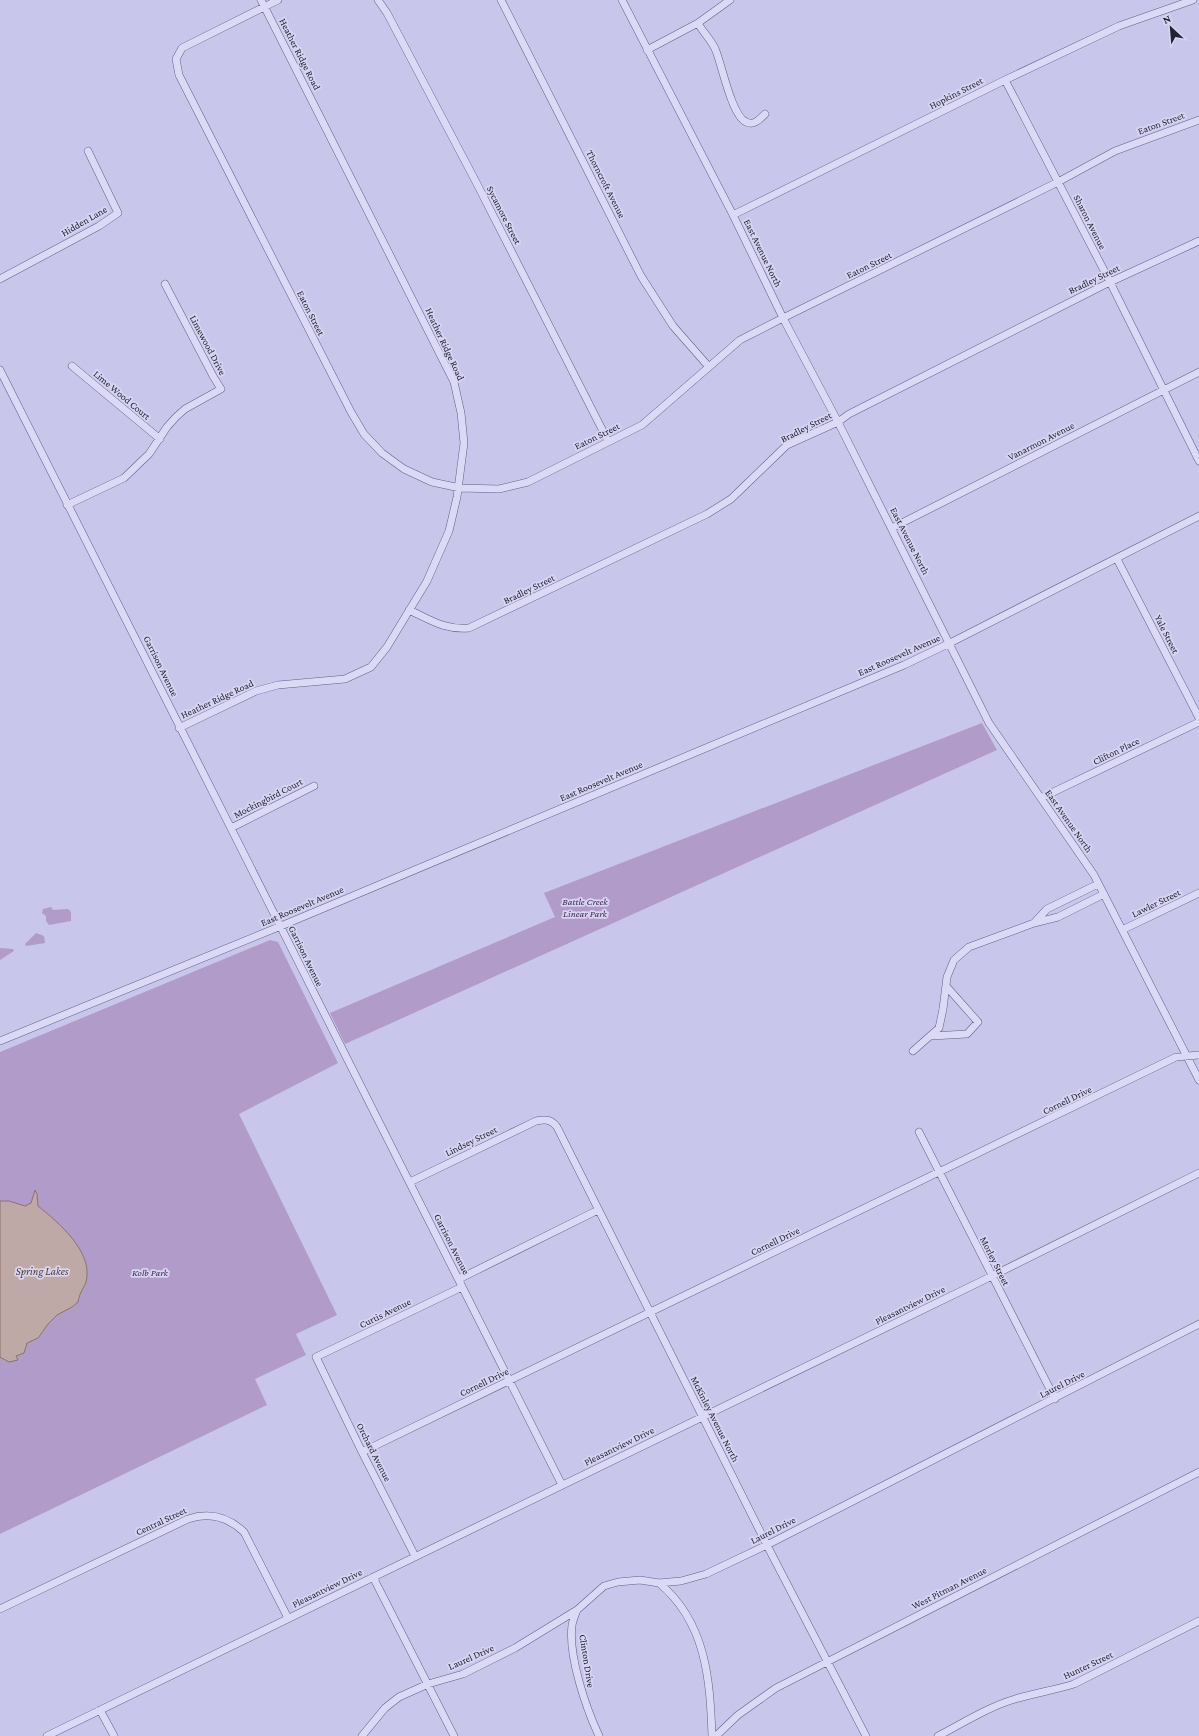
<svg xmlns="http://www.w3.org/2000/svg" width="1199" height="1736" font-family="'Crimson Pro',serif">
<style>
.green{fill:#b19bc9}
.water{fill:#bfa9a7;stroke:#8d726e}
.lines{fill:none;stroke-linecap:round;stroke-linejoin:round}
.street-casing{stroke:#5d6185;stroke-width:8}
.street{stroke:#dbd9f6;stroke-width:7}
.labels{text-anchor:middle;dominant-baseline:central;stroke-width:3.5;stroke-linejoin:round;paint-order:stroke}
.street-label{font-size:10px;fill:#202336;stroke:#d8d5f3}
.park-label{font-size:10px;font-style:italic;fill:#422851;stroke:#d8d5f3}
.water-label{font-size:11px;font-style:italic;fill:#553c30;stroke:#d8d5f3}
</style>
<rect width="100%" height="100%" fill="#c9c6eb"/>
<path class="green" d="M982,723L997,750L345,1044L330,1013L555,917L544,893Z
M51,907L53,910L68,909L71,912V921L49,925L46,921V916L42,913L43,909Z
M36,933L44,936L45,943L26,946L25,944Z
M270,940L278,942L338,1063L239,1114L337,1315L296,1334L306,1355L255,1379L267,1405L0,1534V1052Z
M0,948L13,949L14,951L0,960Z"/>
<path class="water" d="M35,1190L37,1194L38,1206C58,1222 94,1252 86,1282C83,1290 80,1291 78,1302L72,1307L57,1315L48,1324L38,1338L27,1343L24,1353L16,1356L18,1360L9,1362L0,1357V1201H9L25,1206L31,1203Z"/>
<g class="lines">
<g class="street-casing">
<path id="street" d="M278,0L182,48L176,59L179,75L351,412L364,434L382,453L404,469L432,482L460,488L499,489L528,482L642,425L740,340L783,318L1058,182L1115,151L1199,120
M378,0L387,13L476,182L608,441
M501,0L641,276L673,326L709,367
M622,0L733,215L783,318L838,422L989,723L1094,875L1199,1080
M698,23C703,33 712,40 716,51C722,66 732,116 746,122C754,126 760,119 765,114
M647,50L698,23L730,0
M1005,80L1110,282L1199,461
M733,215L1005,80L1119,26L1193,0
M0,279L99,226L118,213L88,151
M72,366L160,439
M0,370L562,1485
M67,505L124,478L149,454L167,427L176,417L185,409L221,389L213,376L165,284
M892,528L1199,372
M1117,559L1199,718
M409,610C431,620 444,630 469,628L707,514L731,499L787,445L838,422L849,414L1110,282L1199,241
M179,728L256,691L278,685L345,679L371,667L387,647L427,581L449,531L457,497L464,443L461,413L454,382L261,0
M1041,798L1199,722
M231,828L314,786
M1098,884L1047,909L1034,923L1058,917L1104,894
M1122,930L1199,893
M931,1036L967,1034L978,1022L946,986
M0,1041L281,926L904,665L950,643L1199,516
M913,1051L939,1028L943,1009L947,977L954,960L969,947L1034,923
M919,1132L1055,1399
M410,1182L536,1121C545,1119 551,1119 557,1127L771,1553L866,1736
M459,1279L598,1210
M362,1452L1176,1057L1199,1055
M415,1556L362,1452L316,1357L462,1287
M373,1577L454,1736
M659,1583C706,1622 710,1679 712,1736
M0,1609L188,1519C209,1512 228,1517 244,1532L288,1618
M577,1610C575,1615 573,1620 572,1625C568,1656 586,1708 599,1736
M100,1710L114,1736
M47,1736L992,1276L1199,1173
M362,1736L385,1708L399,1697L428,1684L463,1674L515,1648L577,1610L604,1586L618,1582L640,1580L659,1583L681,1581L706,1574L767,1545L1199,1324
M716,1736L738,1715L776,1688L1199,1472
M938,1736C963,1723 988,1707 1015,1699C1035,1693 1055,1690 1074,1684L1199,1621"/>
</g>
<use href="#street" class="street"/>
</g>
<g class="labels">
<g class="street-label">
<text transform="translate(300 54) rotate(63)">Heather Ridge Road</text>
<text transform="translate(956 93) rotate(-27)">Hopkins Street</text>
<text transform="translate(1161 123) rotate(-20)">Eaton Street</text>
<text transform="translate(606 184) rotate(63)">Thorncroft Avenue</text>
<text transform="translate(504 215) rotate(63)">Sycamore Street</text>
<text transform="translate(84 221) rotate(-30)">Hidden Lane</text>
<text transform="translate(1090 222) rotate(63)">Sharon Avenue</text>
<text transform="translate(763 253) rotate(64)">East Avenue North</text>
<text transform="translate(869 265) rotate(-26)">Eaton Street</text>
<text transform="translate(1094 279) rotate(-26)">Bradley Street</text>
<text transform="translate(311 313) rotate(63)">Eaton Street</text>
<text transform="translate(445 344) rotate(65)">Heather Ridge Road</text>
<text transform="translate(208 345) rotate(62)">Limewood Drive</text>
<text transform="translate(122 395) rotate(40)">Lime Wood Court</text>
<text transform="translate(806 427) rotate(-27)">Bradley Street</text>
<text transform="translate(597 436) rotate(-26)">Eaton Street</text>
<text transform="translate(1041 441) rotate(-27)">Vanarmon Avenue</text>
<text transform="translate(910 541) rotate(63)">East Avenue North</text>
<text transform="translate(529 589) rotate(-26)">Bradley Street</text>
<text transform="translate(1167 634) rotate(63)">Yale Street</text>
<text transform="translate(899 655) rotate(-24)">East Roosevelt Avenue</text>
<text transform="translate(161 666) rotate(64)">Garrison Avenue</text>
<text transform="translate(217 699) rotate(-25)">Heather Ridge Road</text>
<text transform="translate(1116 751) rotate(-26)">Clifton Place</text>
<text transform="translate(601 781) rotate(-23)">East Roosevelt Avenue</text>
<text transform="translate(268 798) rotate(-27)">Mockingbird Court</text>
<text transform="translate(1069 821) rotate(55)">East Avenue North</text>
<text transform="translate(1156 903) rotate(-26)">Lawler Street</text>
<text transform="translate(302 906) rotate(-23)">East Roosevelt Avenue</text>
<text transform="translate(306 956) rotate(64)">Garrison Avenue</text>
<text transform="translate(1067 1100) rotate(-26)">Cornell Drive</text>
<text transform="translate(471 1141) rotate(-26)">Lindsey Street</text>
<text transform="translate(775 1241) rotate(-26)">Cornell Drive</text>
<text transform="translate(452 1244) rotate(63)">Garrison Avenue</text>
<text transform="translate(995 1261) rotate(63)">Morley Street</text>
<text transform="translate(910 1305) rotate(-26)">Pleasantview Drive</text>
<text transform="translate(385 1313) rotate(-26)">Curtis Avenue</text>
<text transform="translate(484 1382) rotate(-26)">Cornell Drive</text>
<text transform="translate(1062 1384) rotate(-27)">Laurel Drive</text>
<text transform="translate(715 1419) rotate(63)">McKinley Avenue North</text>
<text transform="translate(619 1446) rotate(-26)">Pleasantview Drive</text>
<text transform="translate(374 1452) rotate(63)">Orchard Avenue</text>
<text transform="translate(161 1521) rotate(-25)">Central Street</text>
<text transform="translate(773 1530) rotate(-27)">Laurel Drive</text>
<text transform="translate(327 1588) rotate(-26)">Pleasantview Drive</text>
<text transform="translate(949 1588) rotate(-27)">West Pitman Avenue</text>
<text transform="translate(471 1657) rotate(-24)">Laurel Drive</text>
<text transform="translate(587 1661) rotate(81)">Clinton Drive</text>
<text transform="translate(1088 1665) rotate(-25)">Hunter Street</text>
</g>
<g class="park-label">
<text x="585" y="901">Battle Creek<tspan x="585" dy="12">Linear Park</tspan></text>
<text x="150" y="1272">Kolb Park</text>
</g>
<g class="water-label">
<text x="42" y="1271">Spring Lakes</text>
</g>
</g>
<g transform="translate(1171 28) rotate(334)" stroke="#d8d5f3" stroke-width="3" paint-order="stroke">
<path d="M0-3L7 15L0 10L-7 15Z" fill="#202336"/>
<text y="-6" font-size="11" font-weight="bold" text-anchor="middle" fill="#202336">N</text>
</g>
</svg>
